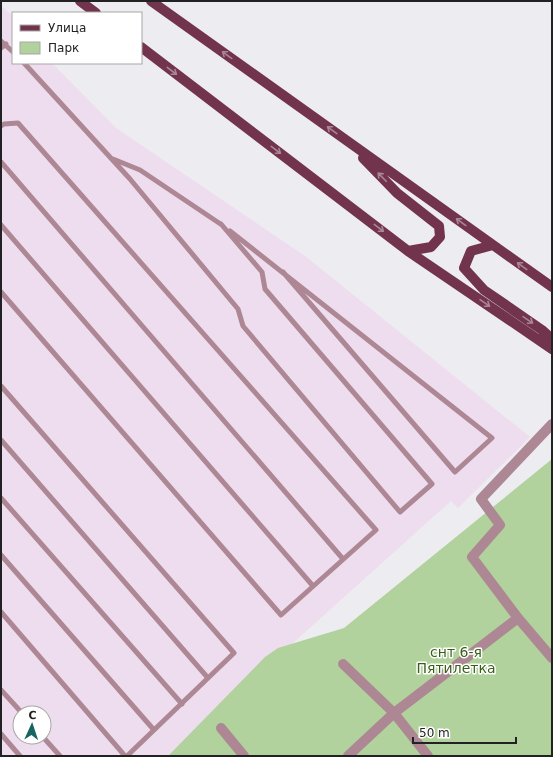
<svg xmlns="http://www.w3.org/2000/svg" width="553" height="757" font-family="'DejaVu Sans',sans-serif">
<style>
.industrial{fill:#ede;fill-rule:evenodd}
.green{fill:#b1d29c}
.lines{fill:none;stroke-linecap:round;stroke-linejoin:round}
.service{stroke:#ad8894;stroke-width:5}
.minor{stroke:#ad8894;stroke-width:10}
.primary{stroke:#72344c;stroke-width:10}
.oneway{stroke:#aa8594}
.labels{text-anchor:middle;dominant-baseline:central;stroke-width:3;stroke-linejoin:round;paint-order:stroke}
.park-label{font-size:14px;fill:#395f17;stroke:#fff}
</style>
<rect width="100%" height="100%" fill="#edecf1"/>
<path class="industrial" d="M1,6L13,16V63H52L116,128L305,256L530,437L458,508L451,501L167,756H1ZM20,713H44V737H20Z"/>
<path class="green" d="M552,459V756H168L265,657L278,648L344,628Z"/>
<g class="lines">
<path class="service" d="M1,41L13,52
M1,48L6,44
M24,63L130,179L238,309L243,326L400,512L432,484L265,289L262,272L221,224
M1,126L4,124L18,123L376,530L281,615L1,292
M113,159L140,170L222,225
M1,162L343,559
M1,225L313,586
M230,231L492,438L455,472L283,272
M1,386L234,653L127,756
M1,440L208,678
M1,498L182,704
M1,555L154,730
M1,612L125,756
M1,690L22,713
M1,734L20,756
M43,737L60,756"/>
<path class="minor" d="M552,424L481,499L500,525L472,557L518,618L552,658
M343,664L394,713L428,756
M221,728L244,756
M348,756L394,713L518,618"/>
<path class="primary" d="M80,1L96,13
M151,1L552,287
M141,47L408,251L552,349
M363,158L397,193L439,226L440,237L431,247L408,251
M493,245L471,251L464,268L484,290L542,330L552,339"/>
</g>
<defs><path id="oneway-shaft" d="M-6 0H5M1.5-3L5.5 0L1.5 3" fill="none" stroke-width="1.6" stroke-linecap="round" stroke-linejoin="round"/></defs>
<g class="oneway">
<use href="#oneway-shaft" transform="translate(227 55) rotate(-144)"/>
<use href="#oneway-shaft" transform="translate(172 71) rotate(37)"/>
<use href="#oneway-shaft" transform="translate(332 130) rotate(-144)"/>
<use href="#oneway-shaft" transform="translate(276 150) rotate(37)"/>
<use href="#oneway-shaft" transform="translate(382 177) rotate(-134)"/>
<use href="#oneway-shaft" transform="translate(461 222) rotate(-144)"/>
<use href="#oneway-shaft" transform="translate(379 228) rotate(37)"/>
<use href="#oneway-shaft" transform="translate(522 266) rotate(-144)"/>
<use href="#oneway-shaft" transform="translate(485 303) rotate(35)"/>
<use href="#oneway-shaft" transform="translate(528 320) rotate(34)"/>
</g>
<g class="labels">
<g class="park-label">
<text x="456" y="652">снт 6-я<tspan x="456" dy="16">Пятилетка</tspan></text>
</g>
</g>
<rect width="553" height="757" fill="none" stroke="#222224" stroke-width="4"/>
<rect x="12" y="12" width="130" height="52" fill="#ffffff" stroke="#a7a7a7"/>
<rect x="20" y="25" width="20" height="6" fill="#72344c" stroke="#a7a7a7"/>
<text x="48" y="32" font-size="12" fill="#222224">Улица</text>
<rect x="20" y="42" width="20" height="12" fill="#b1d29c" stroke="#a7a7a7"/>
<text x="48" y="52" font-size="12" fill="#222224">Парк</text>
<g transform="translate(32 725) rotate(3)"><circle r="19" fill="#ffffff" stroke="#a7a7a7"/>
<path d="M0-3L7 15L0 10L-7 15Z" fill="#186560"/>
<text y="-6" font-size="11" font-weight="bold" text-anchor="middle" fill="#222224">С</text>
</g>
<path d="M413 737v6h103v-6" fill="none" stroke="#222224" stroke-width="2"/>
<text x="419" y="737" font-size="12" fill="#222224" stroke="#ffffff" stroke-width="3" paint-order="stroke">50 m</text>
</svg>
